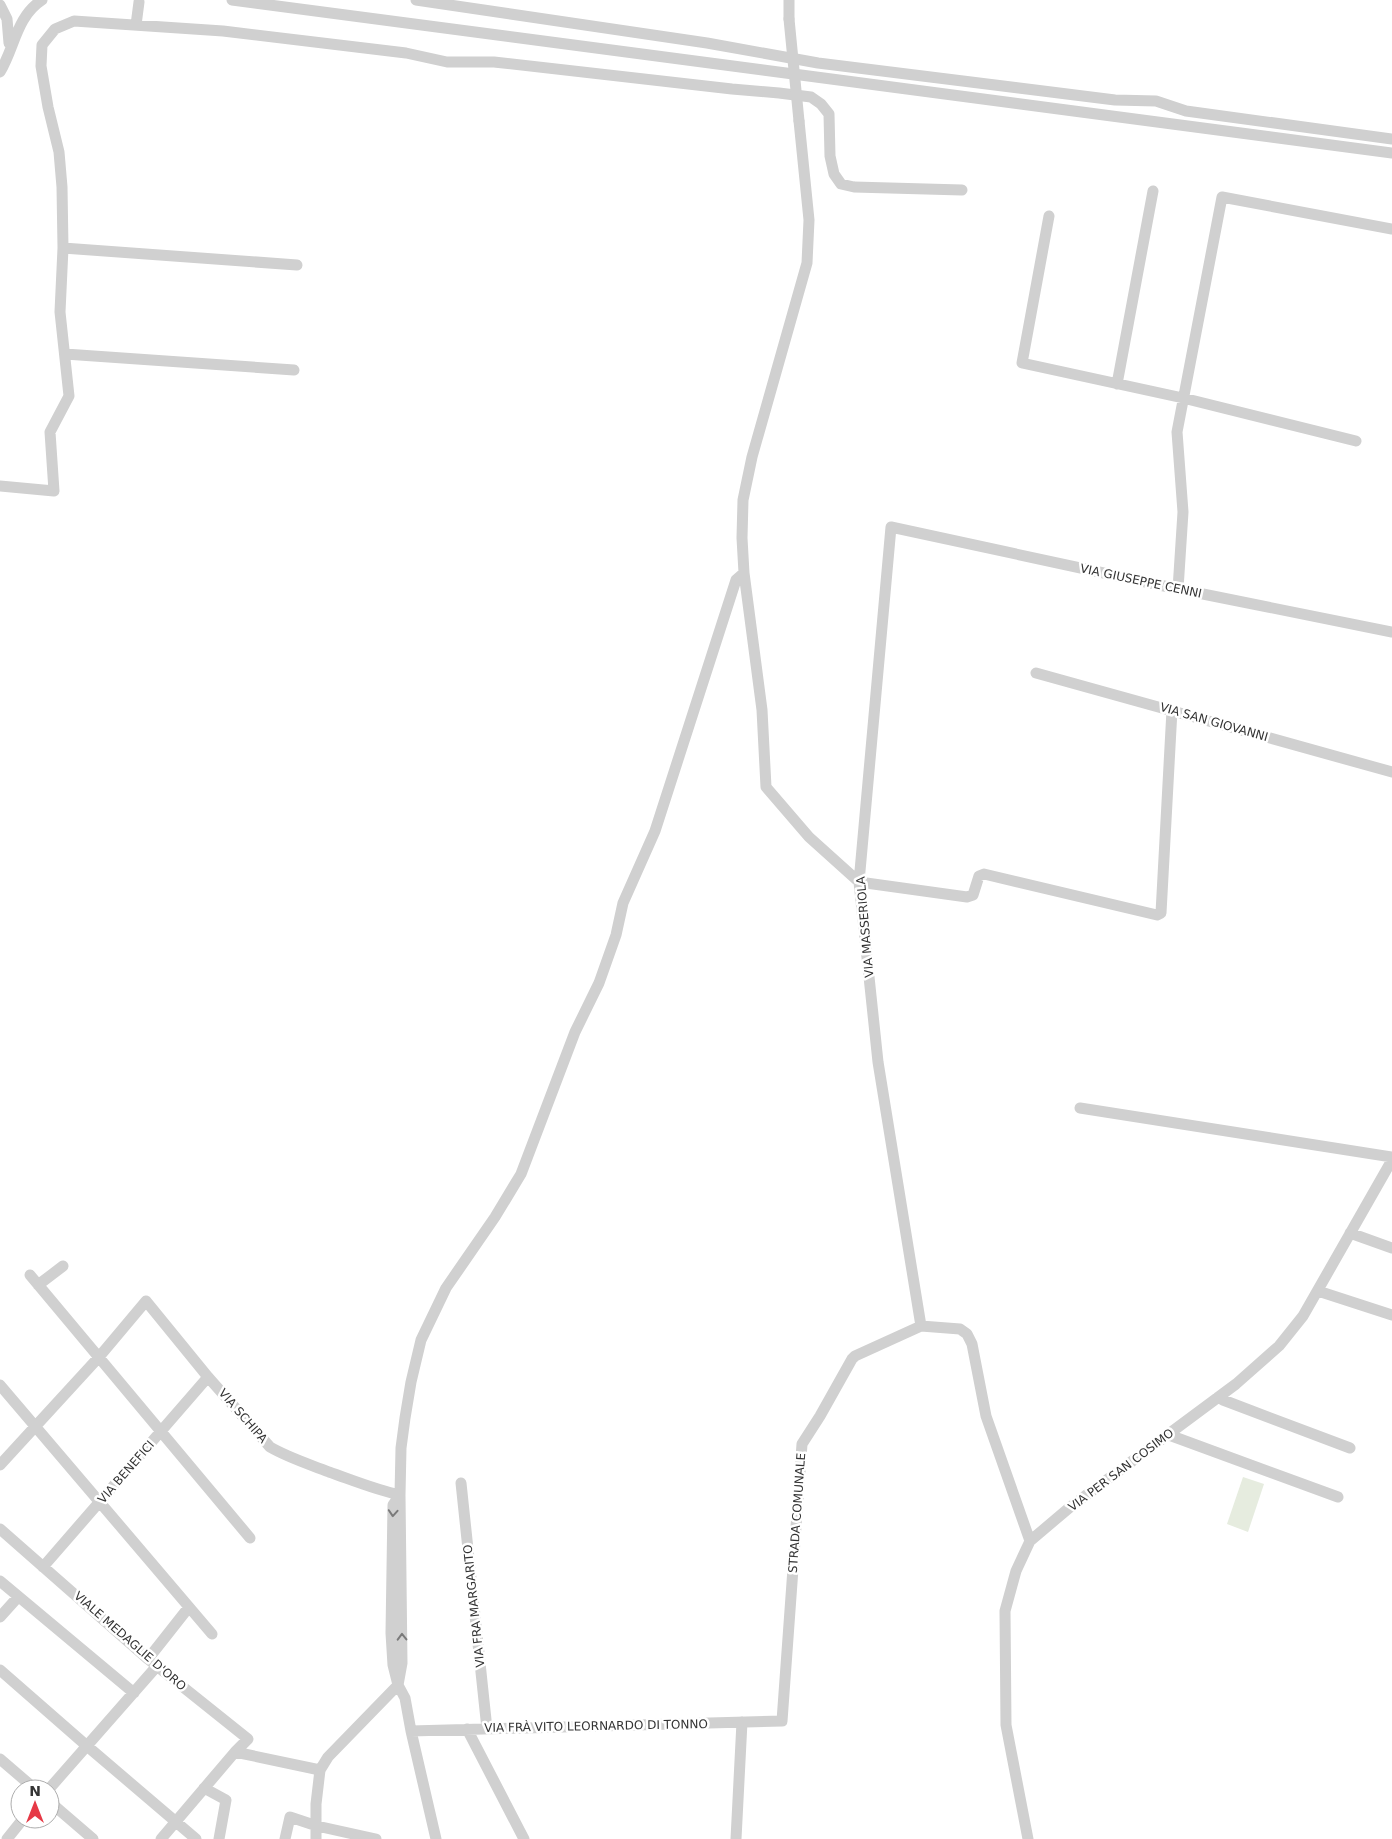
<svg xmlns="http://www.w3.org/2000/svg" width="1392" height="1839" font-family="'DejaVu Sans',sans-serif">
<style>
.green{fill:#e6ecdf}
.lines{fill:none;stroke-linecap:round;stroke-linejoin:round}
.minor{stroke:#d0d0d0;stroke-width:11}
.minor-bridge{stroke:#d0d0d0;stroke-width:11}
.oneway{stroke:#7a7a7a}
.labels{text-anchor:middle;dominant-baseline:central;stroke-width:5;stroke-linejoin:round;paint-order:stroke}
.street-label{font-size:12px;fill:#333;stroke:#fff}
</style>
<rect width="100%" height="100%" fill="#fff"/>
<path class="green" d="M1243,1477L1264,1484L1248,1532L1227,1524Z"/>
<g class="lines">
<path class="minor" d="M232,0L1392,153
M416,0L707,43L818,63L1115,100L1156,101L1186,111L1392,139
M789,0V19
M0,5L7,19L9,43
M136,25L139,2
M0,72C15,47 16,17 42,0
M799,121L809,220L807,263L752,457L743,500L742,538L744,573L762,710L766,787L809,837L859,882L967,897L973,895L979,876L984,874L1157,915L1161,913L1172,710
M1049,216L1022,363L1183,398L1356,441
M63,248L297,265
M65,354L294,370
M1117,384L1153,191
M0,486L54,491L50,432L69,396L60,312L63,248L62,187L59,152L48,107L41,66L42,45L55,29L74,21L223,31L406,53L447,62H494L732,89L779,93L811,97L821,104L829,114L830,156L834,174L841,184L854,187L962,190
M1178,589L1183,512L1177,432L1222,197L1392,229
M1036,673L1392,772
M1080,1108L1392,1157
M1350,1233L1392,1248
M30,1275L250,1538
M38,1285L63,1266
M1318,1291L1392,1315
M921,1326L878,1062L859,882L891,527L1178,589L1392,632
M0,1385L212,1634
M1218,1397L1223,1400L1350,1448
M1169,1435L1338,1497
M0,1465L99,1357L146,1301L208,1377L270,1447C289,1458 309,1464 329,1472C352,1480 376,1490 400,1495L401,1448L405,1418L411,1382L421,1340L446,1288L495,1217L521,1174L575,1032L599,983L616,935L623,903L655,831L736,580L744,573
M461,1483L487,1729
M0,1529L148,1659L248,1739L235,1752
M43,1567L208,1377
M0,1581L134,1693
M0,1617L18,1597
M148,1659L189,1607
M0,1670L87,1746L196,1839
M467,1729L524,1839
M411,1731L782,1721L802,1444L820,1416L852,1359L855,1356L921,1326L960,1329L967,1334L972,1344L986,1416L1030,1541
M0,1759L35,1789
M204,1788L226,1800L219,1839
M49,1789L157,1666
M50,1802L93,1839
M7,1839L23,1819
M161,1839L235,1752L320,1770
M285,1839L290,1817L317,1826L376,1839
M316,1839V1804L320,1770L328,1757L398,1685L402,1663L400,1495L393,1505L391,1633L393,1665L398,1685L405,1698L411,1731L436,1839
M736,1839L742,1722
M1028,1839L1006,1725L1005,1611L1016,1571L1030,1541L1069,1508L1236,1384L1279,1346L1303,1316L1392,1160"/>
<path class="minor-bridge" d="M789,19L799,121"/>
</g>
<defs><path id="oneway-chevron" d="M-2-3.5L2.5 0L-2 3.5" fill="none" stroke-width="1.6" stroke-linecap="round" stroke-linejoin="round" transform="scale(1.25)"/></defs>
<g class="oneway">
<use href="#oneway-chevron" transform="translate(393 1513) rotate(94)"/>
<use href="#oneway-chevron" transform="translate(402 1637) rotate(-91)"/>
</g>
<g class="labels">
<g class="street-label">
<text transform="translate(1141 581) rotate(12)">VIA GIUSEPPE CENNI</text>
<text transform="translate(1214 722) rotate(16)">VIA SAN GIOVANNI</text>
<text transform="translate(865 927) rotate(-95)">VIA MASSERIOLA</text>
<text transform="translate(243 1416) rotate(49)">VIA SCHIPA</text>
<text transform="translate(1121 1470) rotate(-37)">VIA PER SAN COSIMO</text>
<text transform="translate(126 1472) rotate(-49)">VIA BENEFICI</text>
<text transform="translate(797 1513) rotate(-86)">STRADA COMUNALE</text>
<text transform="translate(474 1606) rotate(-96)">VIA FRA MARGARITO</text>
<text transform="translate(130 1641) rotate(41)">VIALE MEDAGLIE D'ORO</text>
<text transform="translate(596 1726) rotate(-1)">VIA FRÀ VITO LEORNARDO DI TONNO</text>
</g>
</g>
<g transform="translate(35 1804)"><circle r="24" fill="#ffffff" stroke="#adadad"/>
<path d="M0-4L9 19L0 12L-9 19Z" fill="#e63946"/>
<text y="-8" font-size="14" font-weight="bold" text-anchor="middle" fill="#333333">N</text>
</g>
</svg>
